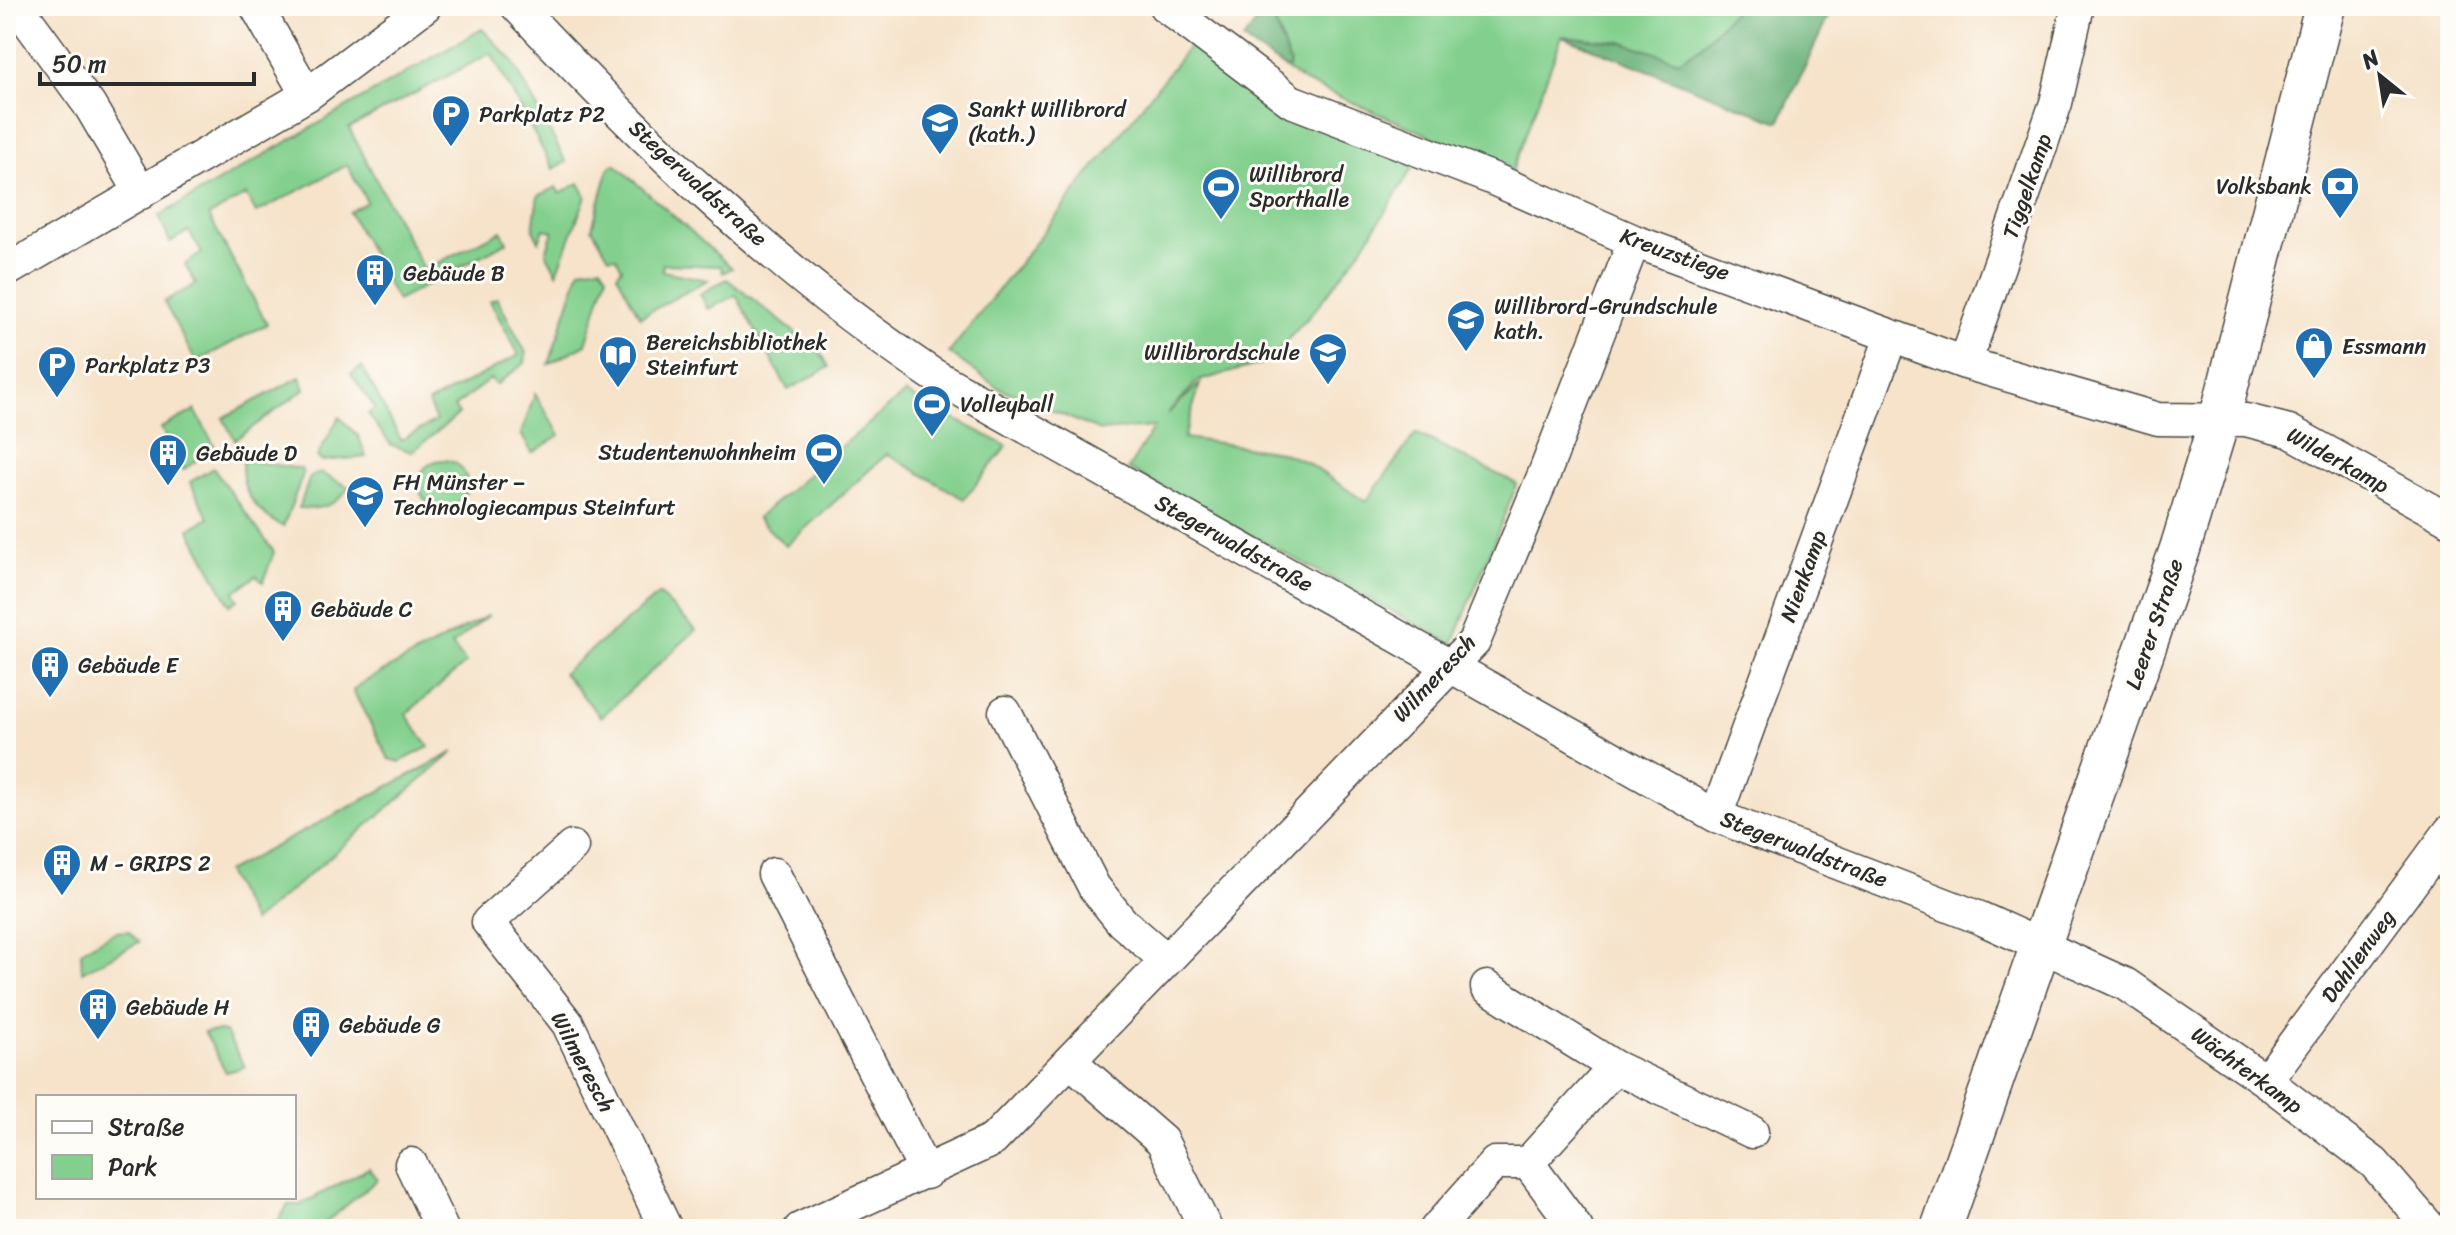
<svg xmlns="http://www.w3.org/2000/svg" width="2456" height="1235" font-family="Sriracha,sans-serif">
<style>
.green{fill:#83d08e;stroke:#577e5c;stroke-width:2}
.forest{fill:#6ab279;stroke:#4a6e52;stroke-width:2}
.lines{fill:none;stroke-linecap:round;stroke-linejoin:round}
.minor-casing{stroke:#494743;stroke-width:35}
.tertiary-casing{stroke:#494743;stroke-width:43}
.minor{stroke:#fff;stroke-width:32}
.tertiary{stroke:#fff;stroke-width:40}
.labels{text-anchor:middle;dominant-baseline:central;stroke-width:6;stroke-linejoin:round;paint-order:stroke}
.poi-label{font-size:22px;fill:#2b2b2b;stroke:#fdfcf7;text-anchor:start}
.street-label{font-size:22px;fill:#2b2b2b;stroke:#fdfcf7}
</style>
<rect width="100%" height="100%" fill="#fdfcf7"/>
<filter id="ink" filterUnits="userSpaceOnUse"><feTurbulence type="fractalNoise" baseFrequency=".0125" numOctaves="2"/><feDisplacementMap in="SourceGraphic" scale="16" xChannelSelector="R" yChannelSelector="G"/><feConvolveMatrix kernelMatrix="1 2 1 2 8 2 1 2 1" color-interpolation-filters="sRGB"/></filter>
<filter id="wash" filterUnits="userSpaceOnUse"><feTurbulence type="fractalNoise" baseFrequency=".006" numOctaves="4" result="noise"/><feDisplacementMap in="SourceGraphic" scale="32" xChannelSelector="R" yChannelSelector="G"/><feGaussianBlur stdDeviation="1.8" result="paint"/><feColorMatrix in="noise" values="0 0 0 0 0 0 0 0 0 0 0 0 0 0 0 0 0 1.4 0 .05"/><feComposite in="paint" operator="in"/></filter>
<g filter="url(#wash)">
<rect width="100%" height="100%" fill="#f6e3ca"/>
<path class="green" d="M1239,6H1833L1779,122L1562,36L1512,171L1305,82L1243,40L1258,20Z
M482,29L512,60L566,162L553,169L491,53L349,128L424,270L501,231L507,242L397,301L349,212L367,202L347,165L256,213L246,195L209,216L267,324L196,362L164,302L196,284L185,264L202,253L189,231L170,242L159,216Z
M1190,45L1285,111L1417,161L1363,247L1314,311L1267,362L1198,381L1167,414L1200,384L1184,438L1280,452L1306,462L1366,502L1416,433L1517,484L1453,644L1128,469L1154,427L1100,431L997,387L949,353Z
M615,164L732,268L723,273L721,266L663,264L662,271L708,280L640,317L617,274L622,268L616,257H609L592,228L609,168Z
M579,183L586,196L557,273L546,253L553,231L544,229L539,241L533,229L538,196L556,187L560,194Z
M601,266L607,275L586,344L549,364L580,269Z
M727,279L821,353L829,367L788,390L736,295L708,309L700,294Z
M497,298L526,353L525,363L496,385L490,379L454,407L459,414L412,452L391,445L368,414L375,408L351,374L362,367L401,440L436,421L428,403L519,355L490,301Z
M300,377L305,389L235,440L223,418Z
M905,393L1007,446L964,499L887,454L786,546L757,518Z
M535,394L560,435L532,453L521,434Z
M195,410L215,447L183,470L161,428Z
M339,417L359,437L366,457L321,461L317,457Z
M243,460L301,469L303,474L283,527C258,513 238,491 243,460Z
M419 484a24 24 0 1 1 48 0a24 24 0 1 1-48 0Z
M213,468L274,552L263,582L256,576L234,592L238,600L230,605L189,529L209,518L190,482Z
M320,473L349,487C336,506 321,510 299,508L310,477Z
M659,594L696,630L601,717L563,673Z
M489,615L452,645L466,663L406,714L429,747L400,762L389,759L353,691L360,684Z
M454,752L253,922L226,872Z
M128,931L139,942L82,972L81,951L115,932Z
M221,1031L226,1033L245,1067L226,1072L204,1032Z
M369,1168L378,1179L318,1229H273L288,1205H300Z"/>
<path class="forest" d="M1239,6H1267L1271,11L1290,64L1288,70L1243,40L1258,20Z
M1738,6H1808L1829,15L1779,122L1562,36L1623,42L1679,61L1701,46Z"/>
</g>
<g filter="url(#ink)">
<g class="lines">
<g class="minor-casing">
<path id="minor" d="M17,6L90,106L141,193
M256,6L307,95
M517,6C642,140 779,272 932,374L1716,816L1980,918L2125,984L2266,1081L2374,1163L2431,1229
M1165,6L1291,101L1491,178L1634,241L1965,363L2158,419L2246,420L2289,431L2450,520
M6,271L307,95L425,6
M1965,363L2056,103L2078,6
M1005,712L1094,887L1122,922L1164,958
M1716,816L1891,337
M572,847L488,922L568,1024L666,1229
M774,874L926,1173
M1070,1061L1162,1141L1206,1229
M1615,1067L1752,1132
M2266,1081L2450,831
M1528,1163L1577,1229
M411,1164L442,1229
M800,1229L993,1140L1474,642L1545,472L1634,241
M1436,1229L1495,1163H1528L1615,1067L1487,987"/>
</g>
<g class="tertiary-casing">
<path id="tertiary" d="M1941,1229L2180,549L2219,421L2325,6"/>
</g>
<use href="#minor" class="minor"/>
<use href="#tertiary" class="tertiary"/>
</g>
</g>
<defs>
<g id="parking-pin" transform="scale(2)"><path d="M0 17L-7.5 6A9.5 9.5 0 1 1 7.5 6Z" fill="#1f6fb2" stroke="#fdfcf7"/><path d="M-3.5-5.5H1a3.5 3.5 0 0 1 0 7H-1V5.5H-3.5ZM-1-3.4V-.6H.8a1.4 1.4 0 0 0 0-2.8Z" fill="#fff"/></g>
<g id="school-pin" transform="scale(2)"><path d="M0 17L-7.5 6A9.5 9.5 0 1 1 7.5 6Z" fill="#1f6fb2" stroke="#fdfcf7"/><path d="M0-5L7-2L0 1L-7-2ZM-4 1L0 2.5L4 1V4Q0 6-4 4Z" fill="#fff"/></g>
<g id="bank-pin" transform="scale(2)"><path d="M0 17L-7.5 6A9.5 9.5 0 1 1 7.5 6Z" fill="#1f6fb2" stroke="#fdfcf7"/><path d="M-6-4H6V4H-6ZM0-2.3a2.3 2.3 0 1 0 0 4.6a2.3 2.3 0 1 0 0-4.6Z" fill="#fff"/></g>
<g id="stadium-pin" transform="scale(2)"><path d="M0 17L-7.5 6A9.5 9.5 0 1 1 7.5 6Z" fill="#1f6fb2" stroke="#fdfcf7"/><path d="M0-5a6.5 5 0 1 0 0 10a6.5 5 0 1 0 0-10ZM-3.5-1.8h7v3.6h-7Z" fill="#fff"/></g>
<g id="building-pin" transform="scale(2)"><path d="M0 17L-7.5 6A9.5 9.5 0 1 1 7.5 6Z" fill="#1f6fb2" stroke="#fdfcf7"/><path d="M-4-6H4V6H1V3H-1V6H-4ZM-2.5-4.3h1.7v1.8h-1.7ZM.8-4.3h1.7v1.8H.8ZM-2.5-1h1.7V.8h-1.7ZM.8-1h1.7V.8H.8Z" fill="#fff"/></g>
<g id="shop-pin" transform="scale(2)"><path d="M0 17L-7.5 6A9.5 9.5 0 1 1 7.5 6Z" fill="#1f6fb2" stroke="#fdfcf7"/><path d="M-5-2.5h2.3a2.7 3.5 0 0 1 5.4 0H5L5.5 6h-11ZM-1.5-2.5h3a1.5 2.3 0 0 0-3 0Z" fill="#fff"/></g>
<g id="library-pin" transform="scale(2)"><path d="M0 17L-7.5 6A9.5 9.5 0 1 1 7.5 6Z" fill="#1f6fb2" stroke="#fdfcf7"/><path d="M-6-4Q-3-5.5-.7-3.5V5Q-3 3-6 4ZM6-4Q3-5.5 .7-3.5V5Q3 3 6 4Z" fill="#fff"/></g>
<g id="university-pin" transform="scale(2)"><path d="M0 17L-7.5 6A9.5 9.5 0 1 1 7.5 6Z" fill="#1f6fb2" stroke="#fdfcf7"/><path d="M0-5L7-2L0 1L-7-2ZM-4 1L0 2.5L4 1V4Q0 6-4 4Z" fill="#fff"/></g>
</defs>
<g fill-rule="evenodd">
<use href="#parking-pin" x="451" y="114"/>
<use href="#school-pin" x="940" y="122"/>
<use href="#bank-pin" x="2340" y="186"/>
<use href="#stadium-pin" x="1221" y="187"/>
<use href="#building-pin" x="375" y="273"/>
<use href="#school-pin" x="1466" y="319"/>
<use href="#shop-pin" x="2314" y="346"/>
<use href="#school-pin" x="1328" y="352"/>
<use href="#library-pin" x="618" y="355"/>
<use href="#parking-pin" x="57" y="365"/>
<use href="#stadium-pin" x="932" y="404"/>
<use href="#stadium-pin" x="824" y="452"/>
<use href="#building-pin" x="168" y="453"/>
<use href="#university-pin" x="365" y="495"/>
<use href="#building-pin" x="283" y="609"/>
<use href="#building-pin" x="50" y="665"/>
<use href="#building-pin" x="62" y="863"/>
<use href="#building-pin" x="98" y="1007"/>
<use href="#building-pin" x="311" y="1025"/>
</g>
<g class="labels">
<g class="poi-label">
<text x="968" y="109">Sankt Willibrord<tspan x="968" dy="25">(kath.)</tspan></text>
<text x="479" y="114">Parkplatz P2</text>
<text x="1249" y="174">Willibrord<tspan x="1249" dy="25">Sporthalle</tspan></text>
<text x="2312" y="186" text-anchor="end">Volksbank</text>
<text x="403" y="273">Gebäude B</text>
<text x="1494" y="306">Willibrord-Grundschule<tspan x="1494" dy="25">kath.</tspan></text>
<text x="646" y="342">Bereichsbibliothek<tspan x="646" dy="25">Steinfurt</tspan></text>
<text x="2342" y="346">Essmann</text>
<text x="1300" y="352" text-anchor="end">Willibrordschule</text>
<text x="85" y="365">Parkplatz P3</text>
<text x="960" y="404">Volleyball</text>
<text x="796" y="452" text-anchor="end">Studentenwohnheim</text>
<text x="196" y="453">Gebäude D</text>
<text x="393" y="482">FH Münster –<tspan x="393" dy="25">Technologiecampus Steinfurt</tspan></text>
<text x="311" y="609">Gebäude C</text>
<text x="78" y="665">Gebäude E</text>
<text x="90" y="863">M - GRIPS 2</text>
<text x="126" y="1007">Gebäude H</text>
<text x="339" y="1025">Gebäude G</text>
</g>
<g class="street-label">
<text transform="translate(698 183) rotate(42)">Stegerwaldstraße</text>
<text transform="translate(2027 186) rotate(-71)">Tiggelkamp</text>
<text transform="translate(1675 254) rotate(20)">Kreuzstiege</text>
<text transform="translate(2338 460) rotate(29)">Wilderkamp</text>
<text transform="translate(1234 543) rotate(29)">Stegerwaldstraße</text>
<text transform="translate(1803 576) rotate(-70)">Nienkamp</text>
<text transform="translate(2154 624) rotate(-71)">Leerer Straße</text>
<text transform="translate(1434 678) rotate(-47)">Wilmeresch</text>
<text transform="translate(1804 849) rotate(21)">Stegerwaldstraße</text>
<text transform="translate(2358 956) rotate(-54)">Dahlienweg</text>
<text transform="translate(583 1062) rotate(62)">Wilmeresch</text>
<text transform="translate(2247 1070) rotate(36)">Wächterkamp</text>
</g>
</g>
<rect width="2456" height="1235" fill="none" stroke="#fdfcf7" stroke-width="32"/>
<rect x="36" y="1095" width="260" height="104" fill="#fdfcf7" stroke="#a9a8a5" stroke-width="2"/>
<rect x="52" y="1121" width="40" height="12" fill="#ffffff" stroke="#a9a8a5" stroke-width="2"/>
<text x="108" y="1135" font-size="24" fill="#2b2b2b">Straße</text>
<rect x="52" y="1155" width="40" height="24" fill="#83d08e" stroke="#a9a8a5" stroke-width="2"/>
<text x="108" y="1175" font-size="24" fill="#2b2b2b">Park</text>
<g transform="translate(2380 76) rotate(330)" stroke="#fdfcf7" stroke-width="6" paint-order="stroke">
<path d="M0-6L14 30L0 20L-14 30Z" fill="#2b2b2b"/>
<text y="-12" font-size="22" font-weight="bold" text-anchor="middle" fill="#2b2b2b">N</text>
</g>
<path d="M40 72v12h214v-12" fill="none" stroke="#2b2b2b" stroke-width="4"/>
<text x="52" y="72" font-size="24" fill="#2b2b2b" stroke="#fdfcf7" stroke-width="6" paint-order="stroke">50 m</text>
</svg>
